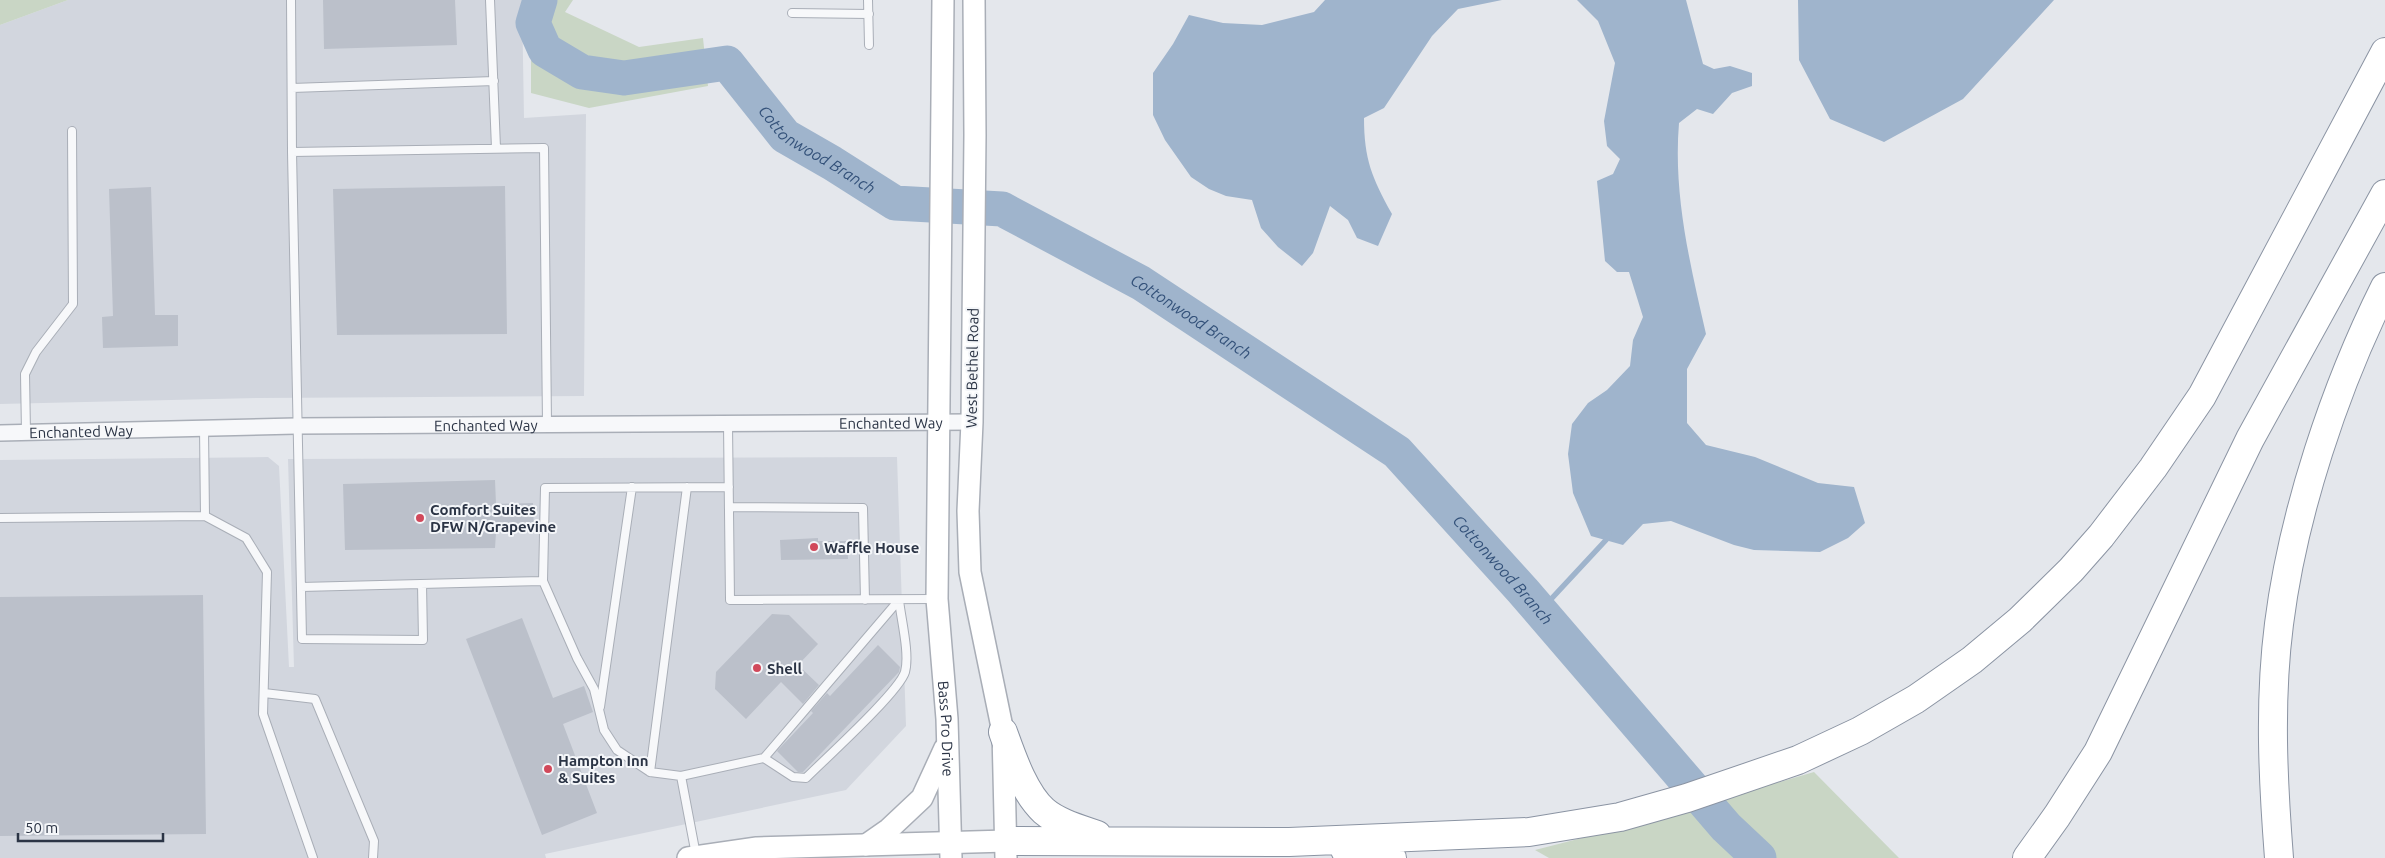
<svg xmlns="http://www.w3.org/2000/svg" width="2385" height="858" font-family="Ubuntu,sans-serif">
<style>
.built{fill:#d2d6de}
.green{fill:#c9d6c5}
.water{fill:#9fb4cc}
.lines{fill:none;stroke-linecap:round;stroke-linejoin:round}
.stream{stroke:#9fb4cc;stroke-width:5.5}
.river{stroke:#9fb4cc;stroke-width:35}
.building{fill:#bbc0ca}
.service-casing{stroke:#a9aeb7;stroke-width:10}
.minor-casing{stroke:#a9aeb7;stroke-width:18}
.secondary-casing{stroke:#a9aeb7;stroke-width:24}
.motorway-casing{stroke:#8b94a3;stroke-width:30}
.service{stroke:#f7f8fa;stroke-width:8}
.minor{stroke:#f7f8fa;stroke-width:15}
.secondary{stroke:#fff;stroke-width:21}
.motorway{stroke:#fff;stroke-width:28}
.poi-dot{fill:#d1495b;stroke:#f4f6f9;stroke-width:2}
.labels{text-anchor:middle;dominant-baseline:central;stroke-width:4;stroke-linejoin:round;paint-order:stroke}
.street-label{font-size:15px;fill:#2b3445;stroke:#f4f6f9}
.poi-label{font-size:15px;font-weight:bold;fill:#2b3445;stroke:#f4f6f9;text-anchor:start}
.water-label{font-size:16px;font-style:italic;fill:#34527a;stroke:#f4f6f9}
</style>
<rect width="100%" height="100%" fill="#e4e7ec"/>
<path class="built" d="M68,0H522L524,118L586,114L584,396L259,398L0,404V25Z
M268,457L279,466L289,667H294L288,459L897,457L906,726L846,790L545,854L546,858H0V460Z"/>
<path class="green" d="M0,0H68L0,25Z
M531,0H573L565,12L639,47L703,38L708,86L589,108L531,93Z
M1814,772L1899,858H1549L1535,850L1621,828Z"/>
<path class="water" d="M1325,0H1502L1458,9L1432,36L1384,108L1364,118C1364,159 1372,178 1392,214L1378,246L1357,238L1348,220L1330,206L1313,253L1302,266L1278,247L1261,228L1252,200L1226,196L1209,189L1191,177L1165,140L1153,115V73L1173,44L1189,15L1223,23L1262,25L1314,12Z
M1577,0H1686L1703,64L1714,69L1730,66L1752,73V86L1732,93L1713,114L1697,109L1679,123C1673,194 1690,264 1706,334L1687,369V423L1706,445L1755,457L1818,483L1854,487L1865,523L1848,538L1820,552L1754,550L1734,545L1671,521L1643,524L1623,545L1591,536L1573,493L1568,454L1572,424L1588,403L1607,390L1630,366L1633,340L1643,317L1629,272H1617L1605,261L1597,181L1613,174L1620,159L1607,146L1604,121L1615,63L1598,21Z
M1798,0H2054L1963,99L1884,142L1830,119L1799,60Z"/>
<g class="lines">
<path class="stream" d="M1540,611L1606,540L1609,533"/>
<path class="river" id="s1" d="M540,0L533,23L545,50L582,72L624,78L727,63L785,136L832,163L895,203L1002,209L1141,283L1397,452L1523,591L1726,827L1759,858"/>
</g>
<path class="building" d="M323,0H455L457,45L324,49Z
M505,186L507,334L337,335L333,189Z
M151,187L155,315H178V346L103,348L102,317L113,316L109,189Z
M495,480L496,504L533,503L534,532L496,533L495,548L345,550L343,484Z
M818,538V541H847L848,559L781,560L780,540Z
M203,595L206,834L0,836V597Z
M772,614L789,615L818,644L798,665L819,685L803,704L781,682L746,719L715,689L716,672Z
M522,618L553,698L584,686L593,712L563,724L597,813L542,835L466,639Z
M878,645L900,667L899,672L803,772H798L777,751L813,713L811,711L827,693L830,696Z"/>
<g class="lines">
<g class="service-casing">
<path id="service" d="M291,0L292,152
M490,0L496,148
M868,0L869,45
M792,13L869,14
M292,88L494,81
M728,424L730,600L935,599
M204,428L205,516L246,538L267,572L263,714L313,858
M26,433L25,374L36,352L73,304L72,131
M729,507L863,508L865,600
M0,518L205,516
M543,581L577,658L594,689L604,730L617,750L650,772L687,487
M422,584L423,640L302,639L292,152L544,148L547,424
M301,587L543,581L545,488L729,487
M264,693L315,699L374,841L373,858
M600,707L632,487
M764,758L899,600
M650,772L681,776
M696,855L681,776L764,758L793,777L806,778C825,759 899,692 905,672C910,654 901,619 899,600"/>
</g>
<g class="minor-casing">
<g id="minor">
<path id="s2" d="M0,433L296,426L972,422"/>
</g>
</g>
<g class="secondary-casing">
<g id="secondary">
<path id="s3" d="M943,0L937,599L947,719L951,858"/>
<path d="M974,0L975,135L972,422L968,511L970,572L1003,732L1006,858"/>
<path d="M866,845L889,829L922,798L945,748"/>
<path d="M688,858L757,848L1007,841"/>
</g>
</g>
<g class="motorway-casing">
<path id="motorway" d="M1003,732C1012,757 1024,793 1044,811C1058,823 1080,829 1097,835
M1007,841L1289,842L1529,832L1620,817L1687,798L1798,760L1860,731L1916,699L1972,660L2020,620L2071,570L2101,536L2153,468L2202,396L2385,52
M1345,850L1392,858
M2027,858L2057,816L2098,752L2250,439L2385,194
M2279,858C2273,781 2269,702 2279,624C2293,513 2335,387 2385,287"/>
</g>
<use href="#service" class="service"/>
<use href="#minor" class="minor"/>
<use href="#secondary" class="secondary"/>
<use href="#motorway" class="motorway"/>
</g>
<g class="poi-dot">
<circle cx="420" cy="518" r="5"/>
<circle cx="814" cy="547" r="5"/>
<circle cx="757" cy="668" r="5"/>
<circle cx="548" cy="769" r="5"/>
</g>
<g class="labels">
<g class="street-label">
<text transform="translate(972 368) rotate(-89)">West Bethel Road</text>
<text stroke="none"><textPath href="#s2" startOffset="891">Enchanted Way</textPath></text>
<text stroke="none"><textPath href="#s2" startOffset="486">Enchanted Way</textPath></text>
<text stroke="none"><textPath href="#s2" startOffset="81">Enchanted Way</textPath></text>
<text stroke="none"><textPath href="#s3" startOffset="729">Bass Pro Drive</textPath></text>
</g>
<g class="poi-label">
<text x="430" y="509">Comfort Suites<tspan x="430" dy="17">DFW N/Grapevine</tspan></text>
<text x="824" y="547">Waffle House</text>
<text x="767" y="668">Shell</text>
<text x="558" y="760">Hampton Inn<tspan x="558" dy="17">&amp; Suites</tspan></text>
</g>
<g class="water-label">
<text stroke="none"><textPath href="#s1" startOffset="370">Cottonwood Branch</textPath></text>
<text stroke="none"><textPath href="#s1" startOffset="790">Cottonwood Branch</textPath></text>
<text stroke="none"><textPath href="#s1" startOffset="1195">Cottonwood Branch</textPath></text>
</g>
</g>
<path d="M18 833v8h145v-8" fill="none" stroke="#2b3445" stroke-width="2.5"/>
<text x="25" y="833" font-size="15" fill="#2b3445" stroke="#f4f6f9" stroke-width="4" paint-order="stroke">50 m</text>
</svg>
